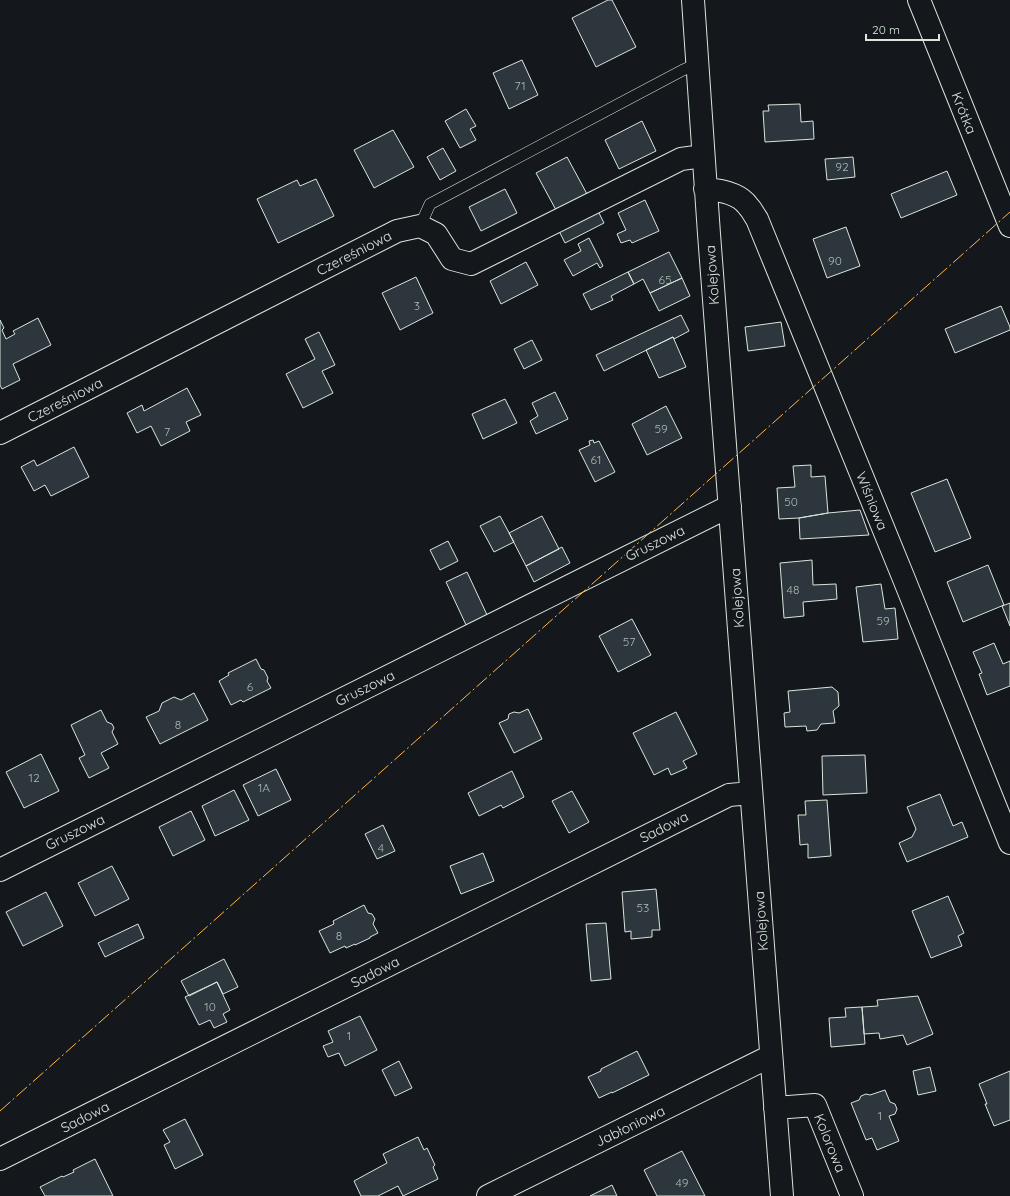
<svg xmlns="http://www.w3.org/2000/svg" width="1010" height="1196" font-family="Quicksand,sans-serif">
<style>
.building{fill:#2c363c;stroke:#d8e6dc}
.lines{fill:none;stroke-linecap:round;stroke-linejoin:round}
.lane-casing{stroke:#d8e6dc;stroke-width:12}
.street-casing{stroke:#d8e6dc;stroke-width:24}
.lane{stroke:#14181c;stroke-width:11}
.street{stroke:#14181c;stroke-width:22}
.power{stroke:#ffb74d;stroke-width:1;stroke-dasharray:14 3 2 3;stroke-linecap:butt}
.labels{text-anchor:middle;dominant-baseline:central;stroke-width:3;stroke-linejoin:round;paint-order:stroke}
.number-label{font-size:12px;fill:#adbab4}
.street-label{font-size:14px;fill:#d8e6dc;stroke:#14181c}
</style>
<rect width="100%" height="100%" fill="#14181c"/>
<path class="building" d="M608,0H612L636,47L596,67L572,18Z
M522,60L538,95L509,109L493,73Z
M800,104L801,122L813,121L814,139L765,142L763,111H769L768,105Z
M466,109L476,126L470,129L476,140L460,148L445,121Z
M642,121L656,151L619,169L605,140Z
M393,130L414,167L374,188L354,150Z
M443,148L456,171L440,180L427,157Z
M567,157L587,194L556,210L536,173Z
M853,157L855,177L827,180L825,159Z
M947,171L957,195L901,218L891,194Z
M316,179L334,216L278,243L257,199L297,180L300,186Z
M505,189L517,213L481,231L469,207Z
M645,200L659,231L632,243L630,240L621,243L617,234L626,230L618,213Z
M598,211L604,223L565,243L559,231Z
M846,227L860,266L827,278L813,239Z
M589,238L603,266L600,268L597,263L573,276L564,260L581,251L578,244Z
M669,252L682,278L650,293L643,279L634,284L628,272Z
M526,262L538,285L501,304L490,281Z
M628,272L634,284L611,296L613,300L591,310L583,294Z
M416,277L433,313L400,330L382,293Z
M682,278L690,296L659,311L650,293Z
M1001,306L1010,327V330L955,353L945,329Z
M681,315L689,331L674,339L673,337L604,371L596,355Z
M38,318L51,345L13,364L20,380L2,389L0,385V320L4,328L2,330L6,339L15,334L13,331Z
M781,322L785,346L748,351L745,327Z
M319,332L335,365L322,371L333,393L303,408L286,374L315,359L305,339Z
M673,337L686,367L659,378L646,350Z
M532,340L542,360L524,369L514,349Z
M187,388L201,415L186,422L190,431L161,446L151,426L137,433L127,413L142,405L144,411Z
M555,392L568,419L536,434L530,421L538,416L532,403Z
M505,399L517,423L483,439L472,414Z
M666,406L682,438L647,455L632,424Z
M593,440L594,443L599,441L615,472L595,482L579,450L590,445L589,441Z
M74,447L89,477L51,496L45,485L34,491L21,467L34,460L37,466Z
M811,465V477L825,476L828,513L799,518L779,519L777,488L795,487L793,466Z
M947,479L971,538L935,552L911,493Z
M860,510L869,535L800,539L799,518L828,513Z
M500,516L514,542L494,552L480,526Z
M542,516L559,549L526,566L509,533Z
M448,541L458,561L440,570L430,550Z
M562,547L570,563L534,582L526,566Z
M812,560L813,585L836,584L837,599L803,602L804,616L784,618L780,563Z
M988,565L1004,605L963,622L947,582Z
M467,572L488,617L467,627L446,582Z
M881,584L885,609L895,608L898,639L863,642L856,587Z
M1010,603V626L1002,606Z
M632,619L651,655L618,672L599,636Z
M994,643L1003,664L1010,661V686L987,695L979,674L982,673L973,652Z
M256,659L261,669L264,670L268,678L267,681L271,688L243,702L241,700L231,705L219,681L229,675L228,673Z
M832,687L838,692L839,706L833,711L835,723L821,724L817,730L807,731L806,726L785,727L784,713L790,712L788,691Z
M194,693L208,720L160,744L146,717L159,711L162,703L174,697L181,700Z
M528,709L542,739L514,753L499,723L508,719L509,714L514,712L519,713Z
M101,710L107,722L112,724L114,728L112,732L118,744L101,753L109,768L89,778L79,758L85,755L71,725Z
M676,712L697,754L683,761L687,768L671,775L668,768L654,775L633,733Z
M41,754L59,791L24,808L6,772Z
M865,755L867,793L823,795L822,756Z
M276,769L291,800L258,816L243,785Z
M512,771L524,797L503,808L501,805L479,816L468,793Z
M234,790L249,820L215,836L202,806Z
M572,791L589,822L569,833L552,801Z
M940,794L953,826L962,822L968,837L907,862L899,843L912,837L916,829L907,807Z
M827,800L831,856L808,858V844L800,845L798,815H806L805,801Z
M191,811L205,840L173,856L159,827Z
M383,825L395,851L377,859L365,834Z
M483,853L494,881L461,894L450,866Z
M112,866L129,899L95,916L78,883Z
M656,889L660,930H652V937L631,939V931L625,932L622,892Z
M46,892L63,926L23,946L6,912Z
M948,896L964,933L958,936L962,946L931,958L912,911Z
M364,905L368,913L372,914L375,919L373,924L378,933L370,937V938L355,945V944L346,948L345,946L330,953L319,931L334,924L333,921Z
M606,923L611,979L591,981L586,924Z
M138,924L144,938L105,957L98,943Z
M224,959L238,987L223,994L217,982L189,996L181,981Z
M217,982L230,1010L223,1014L227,1022L214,1028L210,1020L199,1025L185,997Z
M918,996L933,1034L907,1045L903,1035L880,1039L879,1033L864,1034L862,1007L878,1006L877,1000Z
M862,1007L865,1044L831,1047L829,1018L846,1017L845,1008Z
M360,1016L377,1050L345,1066L339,1053L328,1057L323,1046L333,1042L328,1031Z
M637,1051L649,1075L612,1093V1092L599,1098L588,1077L601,1071V1069Z
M399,1061L412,1088L395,1096L382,1070Z
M930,1067L936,1091L918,1095L913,1071Z
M1010,1071V1120L994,1126L985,1104H987L979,1084Z
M885,1090L890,1102L895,1104L897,1109L895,1114L889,1116L899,1141L877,1150L872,1138L866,1140L851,1103L859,1100L861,1096L866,1094L870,1095Z
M185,1119L203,1155L175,1169L164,1145L170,1142L163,1130Z
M418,1137L424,1150L427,1148L435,1165L433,1167L438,1179L403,1196L398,1186L378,1196H361L354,1181L387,1163L383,1154Z
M682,1151L705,1196H657L644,1170Z
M95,1159L113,1196H45L40,1187L62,1176L63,1177L74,1172L73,1170Z
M612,1185L617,1196H590Z"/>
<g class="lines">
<g class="lane-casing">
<path id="lane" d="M420,226L430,204L683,70L697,64"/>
</g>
<g class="street-casing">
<path id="street" d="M693,0L709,234L782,1196
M919,0L1010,226
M705,189C720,190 739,193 748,206C752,210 754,215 757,219L904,579L1010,843
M0,433L397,231L420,226L436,234L452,259L471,264L681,159L703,156
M0,870L730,506
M775,1108L815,1105L852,1196
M0,1159L729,795L751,793
M488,1196L771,1056"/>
</g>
<use href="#lane" class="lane"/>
<use href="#street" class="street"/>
<path class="power" d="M0,1111L1010,212"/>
</g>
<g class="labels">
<g class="number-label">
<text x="520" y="85">71</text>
<text x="842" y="166">92</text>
<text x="835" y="260">90</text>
<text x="665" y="279">65</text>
<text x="417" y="305">3</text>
<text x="661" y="428">59</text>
<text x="167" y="431">7</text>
<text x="596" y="459">61</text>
<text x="791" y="501">50</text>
<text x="793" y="589">48</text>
<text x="883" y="620">59</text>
<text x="629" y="641">57</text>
<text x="250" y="686">6</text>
<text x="178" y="724">8</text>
<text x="34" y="777">12</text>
<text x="264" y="787">1A</text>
<text x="381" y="847">4</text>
<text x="643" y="907">53</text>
<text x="339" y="935">8</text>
<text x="210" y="1006">10</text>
<text x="349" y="1035">1</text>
<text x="880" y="1115">1</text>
<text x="682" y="1182">49</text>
</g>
<g class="street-label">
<text transform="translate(964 113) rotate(68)">Krótka</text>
<text transform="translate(354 253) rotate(-27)">Czereśniowa</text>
<text transform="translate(712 275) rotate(-94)">Kolejowa</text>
<text transform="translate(65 400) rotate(-27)">Czereśniowa</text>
<text transform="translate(872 501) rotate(68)">Wiśniowa</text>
<text transform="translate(655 543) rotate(-26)">Gruszowa</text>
<text transform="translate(737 598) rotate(-94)">Kolejowa</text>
<text transform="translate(365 688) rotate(-26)">Gruszowa</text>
<text transform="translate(664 827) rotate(-27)">Sadowa</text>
<text transform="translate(75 832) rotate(-26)">Gruszowa</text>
<text transform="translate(761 921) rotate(-94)">Kolejowa</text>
<text transform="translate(375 972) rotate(-27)">Sadowa</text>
<text transform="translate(85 1117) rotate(-27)">Sadowa</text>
<text transform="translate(630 1126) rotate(-26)">Jabłoniowa</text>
<text transform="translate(830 1143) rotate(68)">Kolorowa</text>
</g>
</g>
<path d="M866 34v6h73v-6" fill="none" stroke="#d8e6dc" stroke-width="2"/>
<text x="872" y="34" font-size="12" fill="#d8e6dc" stroke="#14181c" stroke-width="3" paint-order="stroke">20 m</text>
</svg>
